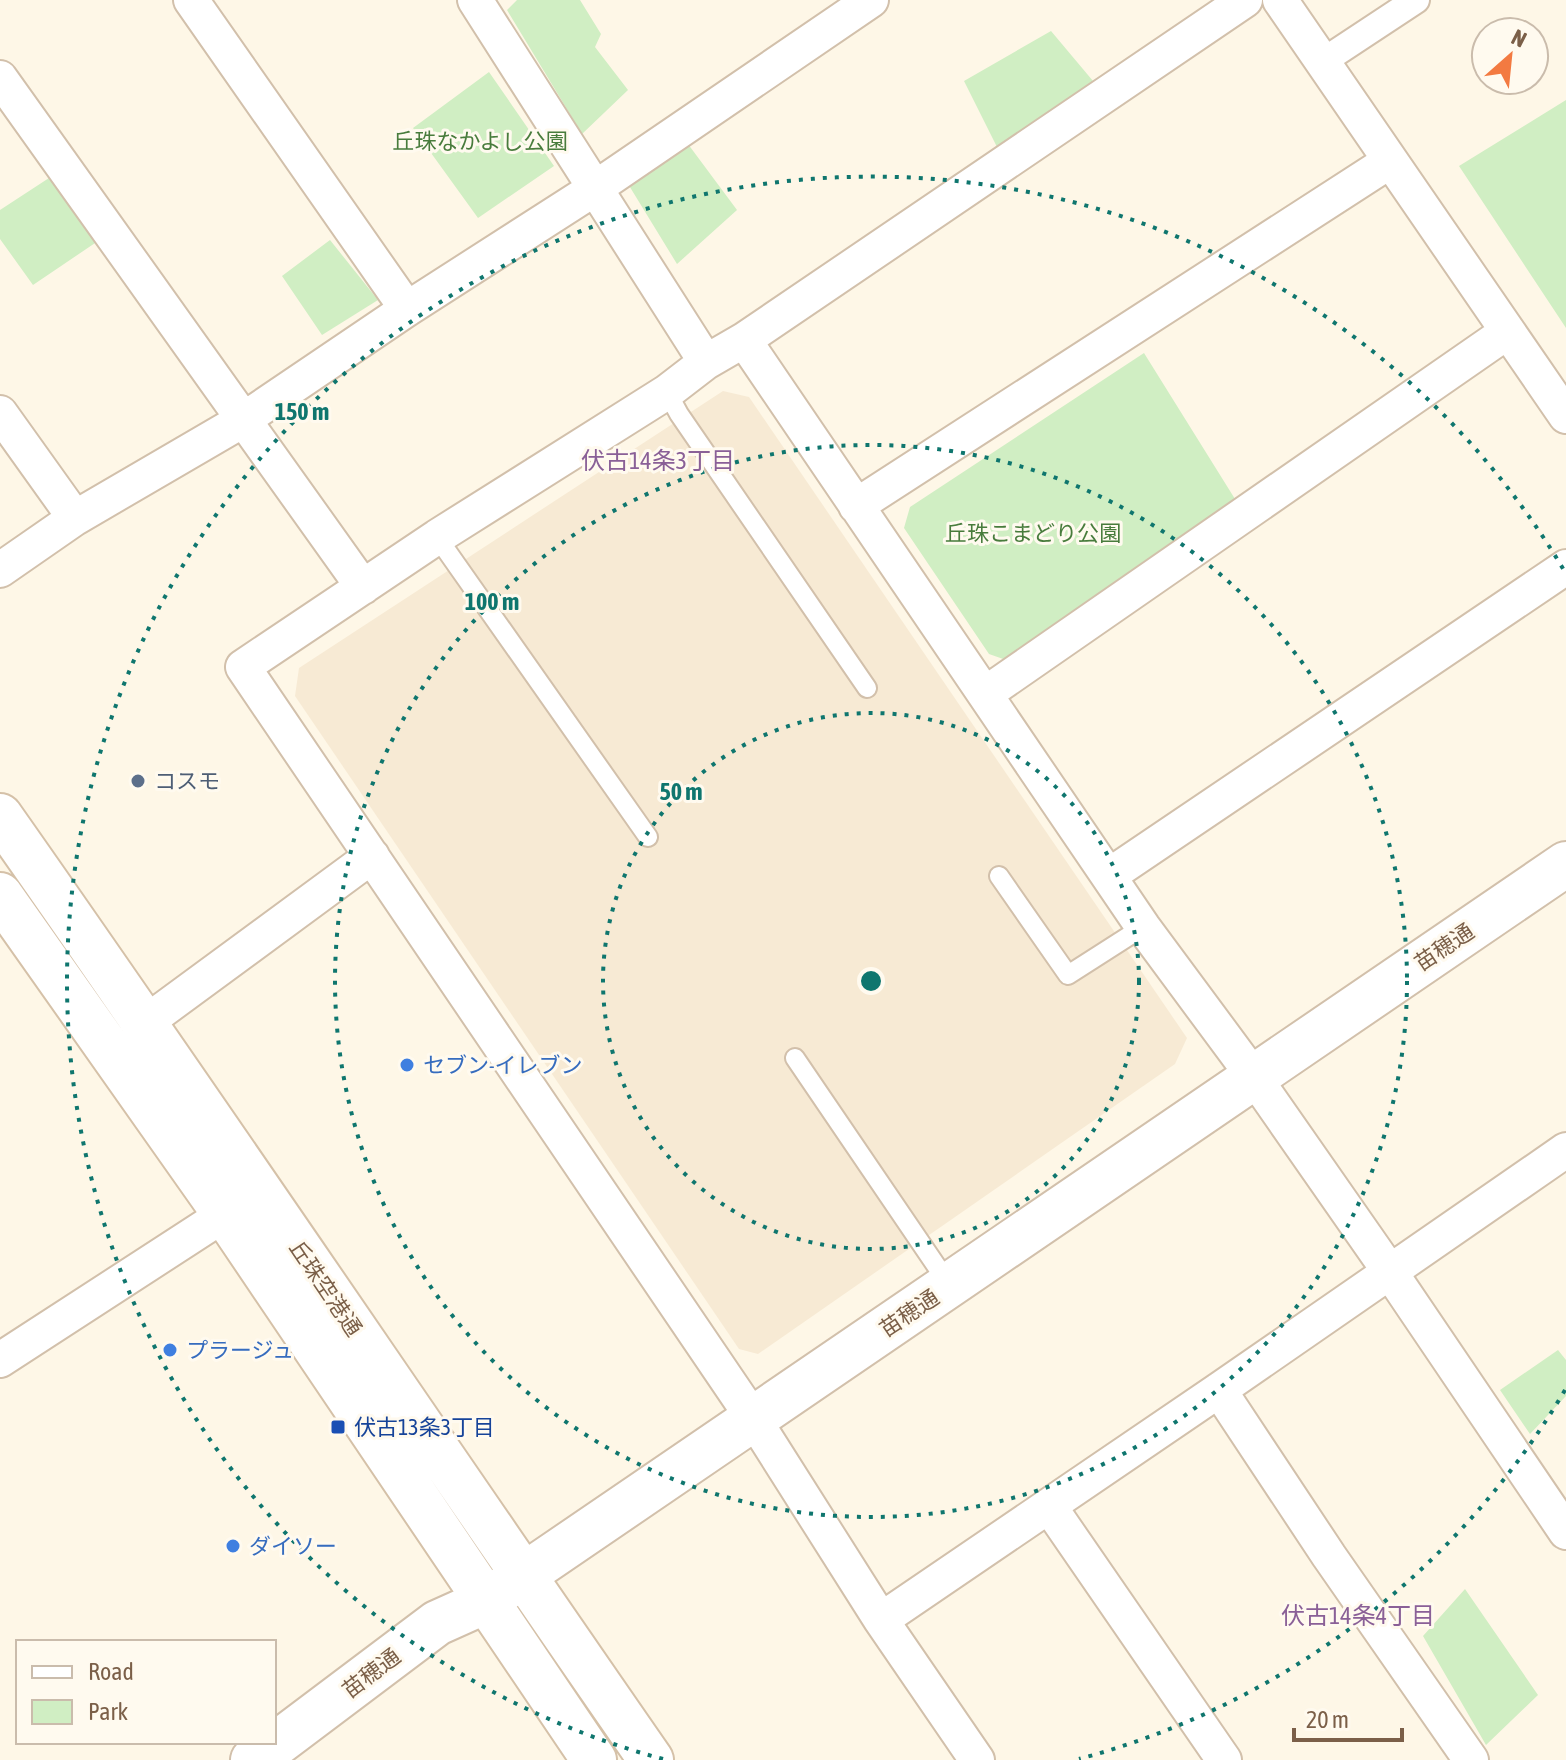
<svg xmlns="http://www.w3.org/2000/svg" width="1566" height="1760" font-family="'Asap Condensed','Noto Sans JP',sans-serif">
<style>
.residential{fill:#f7ead4}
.green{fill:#d0eec3}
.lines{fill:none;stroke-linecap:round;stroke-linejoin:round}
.service-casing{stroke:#d2c0ab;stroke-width:22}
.pedestrian-casing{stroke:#d2c0ab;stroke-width:30}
.minor-casing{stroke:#d2c0ab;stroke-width:38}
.tertiary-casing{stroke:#d2c0ab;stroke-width:48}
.secondary-casing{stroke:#d5c1a8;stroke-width:48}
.service{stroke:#fff;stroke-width:18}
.pedestrian{stroke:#fff;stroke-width:26}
.minor{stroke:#fff;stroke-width:34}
.tertiary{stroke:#fff;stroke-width:44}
.secondary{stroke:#fff;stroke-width:44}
.ring{fill:none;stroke:#0f766e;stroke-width:4;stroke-dasharray:4 8}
.service-dot{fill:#5c6f8a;stroke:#fffaef;stroke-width:3}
.shop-dot{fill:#3f7fe0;stroke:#fffaef;stroke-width:3}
.transit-dot{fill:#1a4fb4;stroke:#fffaef;stroke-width:3}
.labels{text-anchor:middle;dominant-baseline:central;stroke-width:6;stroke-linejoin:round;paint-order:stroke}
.park-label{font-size:22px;fill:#487c3c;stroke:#fffaef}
.service-label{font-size:22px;fill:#4e5e75;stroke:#fffaef;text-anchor:start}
.street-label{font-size:22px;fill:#7b5f48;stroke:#fffaef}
.shop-label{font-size:22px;fill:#366cbe;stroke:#fffaef;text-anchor:start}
.transit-label{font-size:22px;fill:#164399;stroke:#fffaef;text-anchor:start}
.neighbourhood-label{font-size:24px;fill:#8a6097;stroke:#fffaef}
.centre{fill:#0f766e;stroke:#fffaef;stroke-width:4}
.ring-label{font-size:24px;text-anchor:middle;font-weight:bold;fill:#0f766e;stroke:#fffaef;stroke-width:6;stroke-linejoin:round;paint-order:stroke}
</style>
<rect width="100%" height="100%" fill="#fef7e7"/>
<path class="residential" d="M723,391L749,397L1187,1038L1175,1064L758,1354L739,1349L295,696L299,668Z"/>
<path class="green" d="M517,0H580L601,34L595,47L628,90L582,134L507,10Z
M1051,31L1093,81L998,149L964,81Z
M489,72L554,166L478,218L413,128Z
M1566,100V328L1459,166Z
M685,140L737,210L677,264L625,179Z
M49,178L101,239L33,285L0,239V210Z
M330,240L378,300L322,335L282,276Z
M1144,353L1235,499L1006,660L989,654L904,528L910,507Z
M1558,1350L1566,1360V1396L1530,1434L1500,1390Z
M1465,1589L1538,1695L1486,1745L1423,1636Z"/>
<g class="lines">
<g class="service-casing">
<path id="service" d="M667,392L679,414L867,688
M437,537L648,837
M999,876L1068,975L1143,927
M795,1058L950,1286"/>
</g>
<g class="pedestrian-casing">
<path id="pedestrian" d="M1322,62L1416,0"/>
</g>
<g class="minor-casing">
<path id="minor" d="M191,0L407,309
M475,0L706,362
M1280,0L1566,416
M0,78L363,587
M744,340L1143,927L1254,1077L1390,1272L1566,1532
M0,413L75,518
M856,506L1390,161
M0,570L75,518L243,420L407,309L594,189L871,0
M985,694L1507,332
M1110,875L1566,567
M145,1023L372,856
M0,1360L225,1214
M1219,1390L1329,1556L1471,1760
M1049,1506L1224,1760
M881,1620L1219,1390L1566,1150
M977,1760L881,1620L753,1418L243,667L437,537L667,392L706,362L744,340L1245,0"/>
</g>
<g class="tertiary-casing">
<path id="tertiary" d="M253,1760L279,1742L437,1623L486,1601L1566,864"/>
</g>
<g class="secondary-casing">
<path id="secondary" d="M0,816C220,1129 433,1446 651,1760
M0,895L225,1214L594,1760"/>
</g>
<use href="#service" class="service"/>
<use href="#pedestrian" class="pedestrian"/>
<use href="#minor" class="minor"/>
<use href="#tertiary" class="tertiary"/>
<use href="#secondary" class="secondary"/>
</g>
<g class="ring">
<circle cx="871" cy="981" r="268"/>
<circle cx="871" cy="981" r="536"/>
<path d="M1565 1390A805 805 0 0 1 1079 1759M663 1759A805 805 0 1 1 1565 572"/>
</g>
<circle class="service-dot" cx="138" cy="781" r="8"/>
<g class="shop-dot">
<circle cx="407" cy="1065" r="8"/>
<circle cx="170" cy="1350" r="8"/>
<circle cx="233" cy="1546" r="8"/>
</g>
<rect class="transit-dot" x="330" y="1419" width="16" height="16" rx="4"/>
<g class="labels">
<g class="park-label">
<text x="480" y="141">丘珠なかよし公園</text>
<text x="1033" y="533">丘珠こまどり公園</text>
</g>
<g class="service-label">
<text x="154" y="781">コスモ</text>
</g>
<g class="street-label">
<text transform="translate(1444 947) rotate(-34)">苗穂通</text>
<text transform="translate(326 1288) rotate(56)">丘珠空港通</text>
<text transform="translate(909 1313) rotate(-34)">苗穂通</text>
<text transform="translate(371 1673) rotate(-37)">苗穂通</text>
</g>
<g class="shop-label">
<text x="423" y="1065">セブン-イレブン</text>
<text x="186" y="1350">プラージュ</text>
<text x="249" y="1546">ダイソー</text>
</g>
<g class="transit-label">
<text x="354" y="1427">伏古13条3丁目</text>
</g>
<g class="neighbourhood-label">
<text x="658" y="460">伏古14条3丁目</text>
<text x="1358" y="1615">伏古14条4丁目</text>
</g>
</g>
<circle cx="871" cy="981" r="12" class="centre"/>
<g class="ring-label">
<text x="302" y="420">150 m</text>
<text x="492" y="610">100 m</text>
<text x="681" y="800">50 m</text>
</g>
<rect x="16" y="1640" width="260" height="104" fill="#fffaef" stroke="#cabcac" stroke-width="2"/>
<rect x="32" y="1666" width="40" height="12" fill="#ffffff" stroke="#cabcac" stroke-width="2"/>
<text x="88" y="1680" font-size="24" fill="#7b5f48">Road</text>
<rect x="32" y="1700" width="40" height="24" fill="#d0eec3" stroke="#cabcac" stroke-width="2"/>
<text x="88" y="1720" font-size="24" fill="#7b5f48">Park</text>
<g transform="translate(1510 56) rotate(27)"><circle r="38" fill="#fffaef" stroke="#cabcac" stroke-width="2"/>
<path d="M0-6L14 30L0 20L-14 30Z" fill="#f37a41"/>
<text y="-12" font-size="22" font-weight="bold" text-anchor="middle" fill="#7b5f48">N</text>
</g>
<path d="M1294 1728v12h108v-12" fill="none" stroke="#7b5f48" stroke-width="4"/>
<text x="1306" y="1728" font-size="24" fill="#7b5f48" stroke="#fffaef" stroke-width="6" paint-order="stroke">20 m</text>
</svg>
